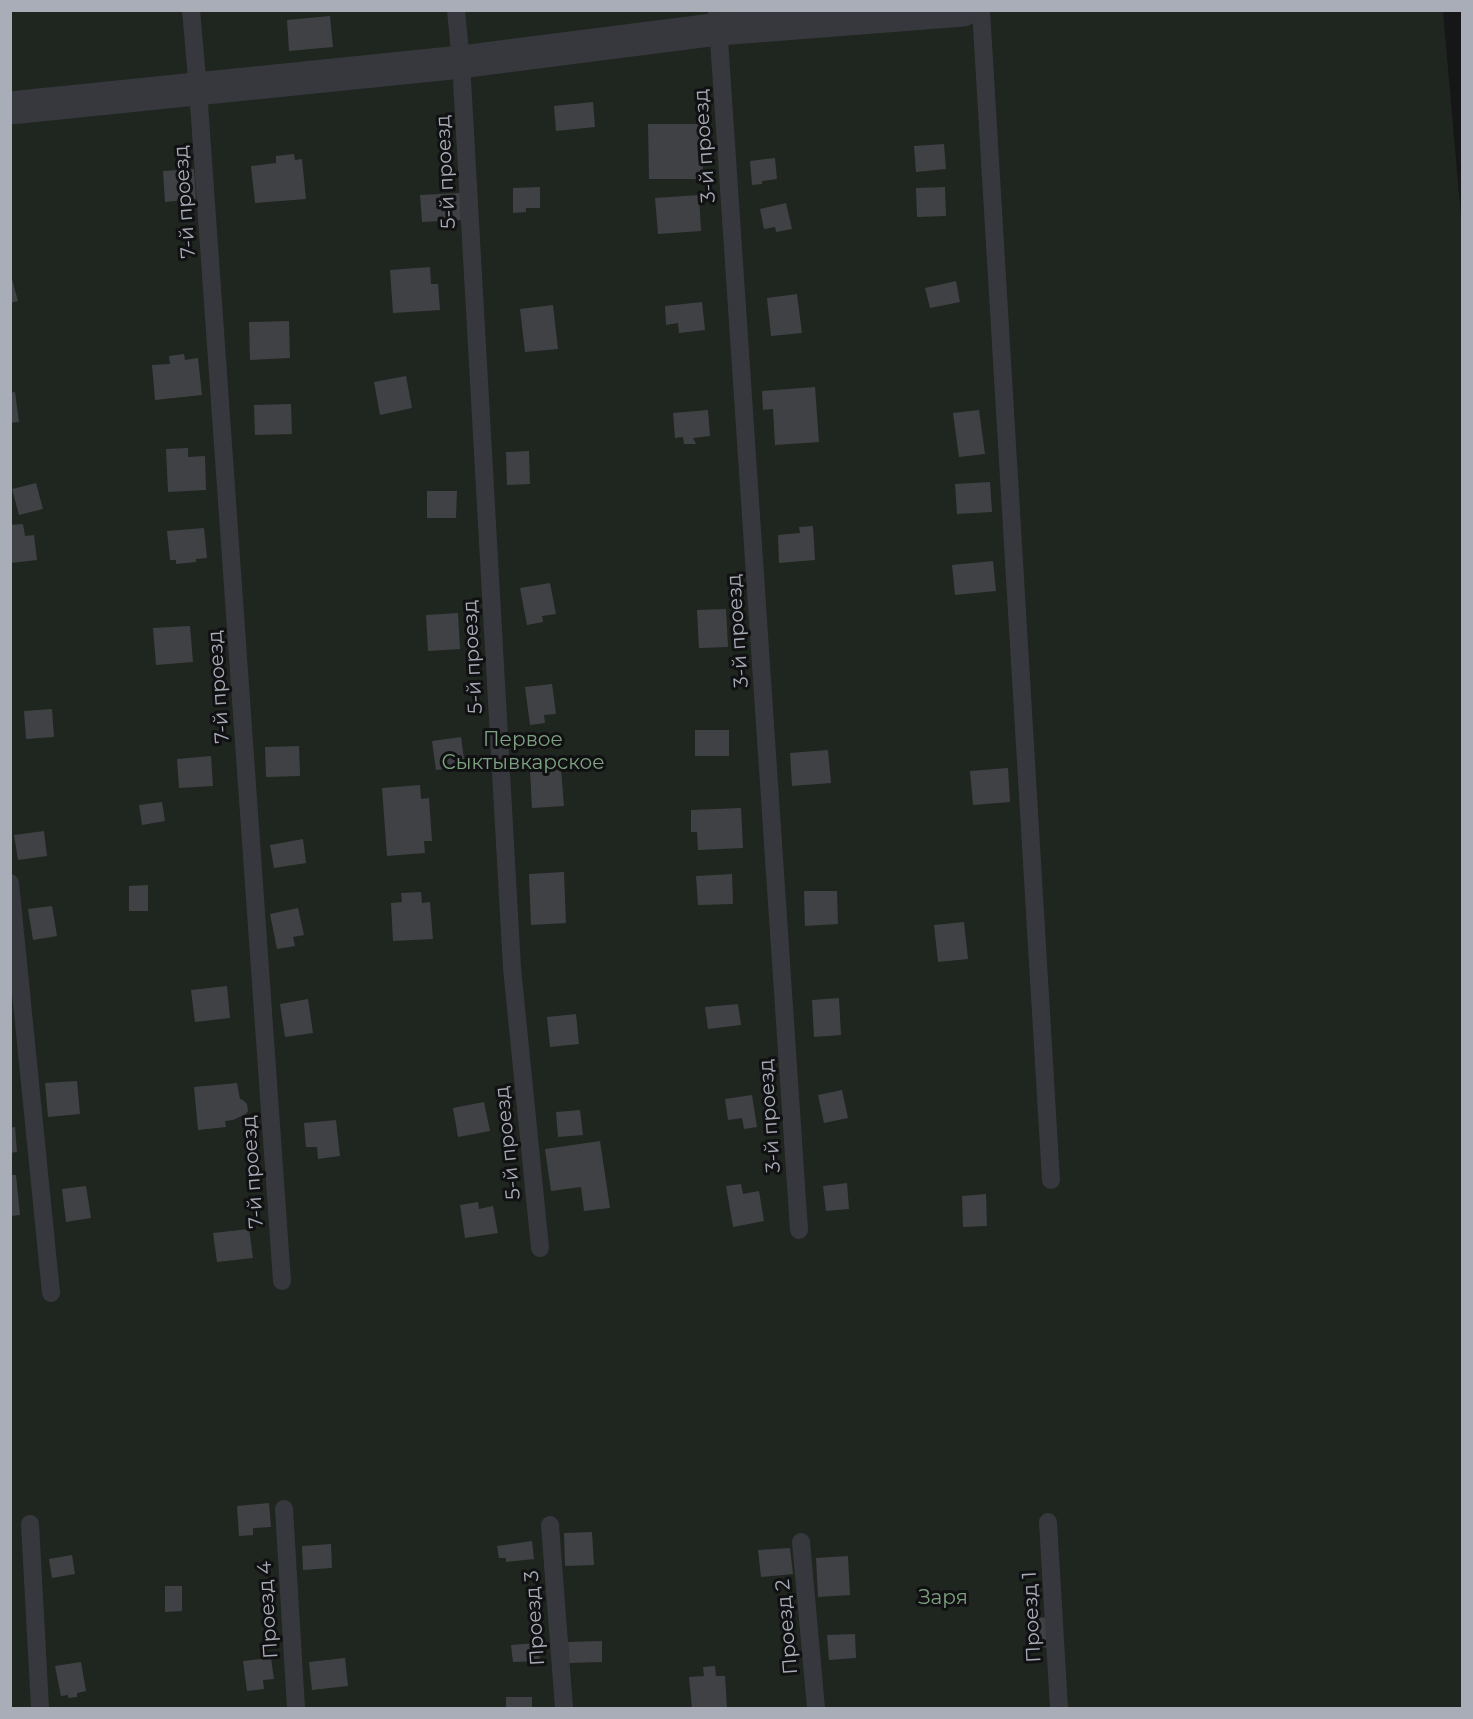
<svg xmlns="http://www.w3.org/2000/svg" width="1473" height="1719" font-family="Montserrat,sans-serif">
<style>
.green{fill:#1e261f}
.building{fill:#404145}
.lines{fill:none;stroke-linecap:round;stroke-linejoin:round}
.service{stroke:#37383d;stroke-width:18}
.minor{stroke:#37383d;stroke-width:33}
.labels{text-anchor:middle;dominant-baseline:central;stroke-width:6;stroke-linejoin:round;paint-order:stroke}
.street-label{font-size:20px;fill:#a8adb8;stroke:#111113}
.park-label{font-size:20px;fill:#7fa381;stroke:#111113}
</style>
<rect width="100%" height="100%" fill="#161618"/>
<path class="green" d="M10,11H1443L1462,228V1708H11Z"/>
<path class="building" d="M330,16L333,47L289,51L287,20Z
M593,102L595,127L556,131L554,106Z
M648,124H702L703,179H649Z
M944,144L946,169L916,172L914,146Z
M294,154L295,160L302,159L306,199L255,203L251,166L276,163V156Z
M775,158L777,179L762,181V184L752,185L750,161Z
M194,169L196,199L165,202L163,171Z
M540,187V208H526V212L513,213V188Z
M945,187L946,216L917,217L916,188Z
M460,193L461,220L422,222L420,195Z
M699,195L701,231L658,234L655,198Z
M786,203L792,229L776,232L775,227L764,229L760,209Z
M430,267L431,284H438L440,310L393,313L390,270Z
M10,272L18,301L10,303Z
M956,281L960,302L930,308L925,288Z
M797,294L802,333L771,336L767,298Z
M702,302L705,330L679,333L678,323L666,325L665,306Z
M553,305L558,349L525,352L520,309Z
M289,321L290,358L250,360L249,322Z
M184,354L185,360L198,358L202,395L155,400L152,365L170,364L169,356Z
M406,376L412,408L380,415L374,382Z
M815,387L819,442L775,445L773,409L763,410L762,391Z
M15,392L19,422L10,423V393Z
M291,404L292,434L255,435L254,405Z
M708,410L710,436L693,438L696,444H684L683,437L675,438L673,413Z
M979,410L985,454L959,457L953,413Z
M188,448V457L205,456L206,490L168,492L166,449Z
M529,451L530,484L507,485L506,452Z
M990,482L992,512L957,514L955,484Z
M36,483L43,509L19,515L12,489Z
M427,491H457L456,518H427Z
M23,524L25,536L34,535L37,560L10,563V525Z
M813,526L815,560L779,563L778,535L800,533L799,527Z
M204,528L207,558L196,559V562L176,564V560H170L167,531Z
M993,561L996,591L955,595L952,565Z
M550,583L556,614L542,616L543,622L527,625L520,588Z
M726,609L728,647L699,648L697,610Z
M458,613L460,649L428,651L426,615Z
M190,626L193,662L156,665L153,628Z
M552,684L556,714L544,715L545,723L530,725L525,687Z
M52,709L54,737L26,739L24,711Z
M695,730H729V756H695Z
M461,737L465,766L436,770L432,741Z
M299,746L300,776L266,777L265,747Z
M828,750L831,783L792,786L790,753Z
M211,756L213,786L179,788L177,759Z
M1008,768L1010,802L973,805L970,771Z
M561,769L564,806L532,808L530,771Z
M420,785L421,799L429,798L432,841H424L425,853L387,856L382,788Z
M162,802L165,821L142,825L139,805Z
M741,808L743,848L698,850L697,832H691V810Z
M44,831L47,856L18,860L14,835Z
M303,839L306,863L274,868L270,845Z
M564,872L566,923L531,925L529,874Z
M732,874L733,904L698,905L696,876Z
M148,885V911H129V886Z
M804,891H837L838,924L805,926Z
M421,892L422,903L430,902L433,939L393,941L391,903L402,902L401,893Z
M52,906L57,936L33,940L28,909Z
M298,908L304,935L293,937L295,946L277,949L270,914Z
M964,922L968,959L938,962L934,925Z
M227,986L230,1018L195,1022L191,990Z
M839,998L841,1035L814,1037L812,1000Z
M308,999L313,1033L285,1037L280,1004Z
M738,1004L741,1025L708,1029L705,1007Z
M576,1014L579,1044L550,1047L547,1017Z
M77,1081L80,1114L48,1117L45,1083Z
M237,1083L240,1099L243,1100L247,1104L248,1111L246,1114L233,1120L225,1121L226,1127L198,1130L194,1087Z
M842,1090L848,1118L824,1123L818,1095Z
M752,1095L757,1127L744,1129L742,1118L728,1120L725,1099Z
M484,1102L490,1131L458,1137L453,1108Z
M580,1110L583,1135L558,1137L556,1112Z
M336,1120L340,1156L318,1159L317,1147H306L304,1123Z
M15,1127L17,1152L10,1153V1128Z
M600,1141L610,1208L584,1211L581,1187L551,1191L545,1149Z
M10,1175H16L20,1215L10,1216Z
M847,1183L849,1209L826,1211L823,1186Z
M741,1184L743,1194L759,1191L764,1221L733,1227L726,1186Z
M86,1186L91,1218L66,1222L62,1189Z
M986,1194L987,1226L963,1227L962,1196Z
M478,1202L479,1209L493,1206L498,1233L465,1238L460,1205Z
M249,1229L253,1258L217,1262L213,1233Z
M269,1503L271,1527L253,1528V1535L239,1536L237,1506Z
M592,1532L594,1565L565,1566L564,1533Z
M532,1541L534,1559L506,1562V1558H499L497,1546Z
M331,1544L332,1568L303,1570L302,1546Z
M790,1548L793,1574L761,1577L758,1550Z
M72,1555L75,1574L52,1578L49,1559Z
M848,1556L850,1595L818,1597L816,1558Z
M165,1586H182V1611L165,1612Z
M1054,1617L1055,1647L1031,1648L1029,1618Z
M855,1634L856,1658L829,1660L827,1635Z
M602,1641V1662L569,1663L568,1642Z
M538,1643L540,1661L513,1662L511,1645Z
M271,1658L274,1679L263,1680L264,1689L247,1691L243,1661Z
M345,1658L348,1686L312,1690L309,1662Z
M81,1662L86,1691L77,1693V1697L68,1698V1695L61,1696L55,1666Z
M715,1666L716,1676H725L727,1708H692L689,1677L704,1676L703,1667Z
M506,1697H532V1708H506Z"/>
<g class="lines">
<path class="service" d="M191,10L198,90L282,1281
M456,10L461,62L512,968L540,1248
M717,10L799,1230
M981,10L1051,1180
M10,883L51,1293
M284,1509L296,1708
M1048,1522L1059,1708
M30,1524L40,1708
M550,1525L564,1708
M801,1542L816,1708"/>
<path class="minor" d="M10,108L461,62L719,29L963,10"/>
</g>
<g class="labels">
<g class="street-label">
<text transform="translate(704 146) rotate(-94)">3-й проезд</text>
<text transform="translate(445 172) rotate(-93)">5-й проезд</text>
<text transform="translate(184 202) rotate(-94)">7-й проезд</text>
<text transform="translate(737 631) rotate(-94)">3-й проезд</text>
<text transform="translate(472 657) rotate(-93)">5-й проезд</text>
<text transform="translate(218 687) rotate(-94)">7-й проезд</text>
<text transform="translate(769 1116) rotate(-94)">3-й проезд</text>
<text transform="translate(507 1143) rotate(-96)">5-й проезд</text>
<text transform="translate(252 1172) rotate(-94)">7-й проезд</text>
<text transform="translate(267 1610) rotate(-94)">Проезд 4</text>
<text transform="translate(1031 1617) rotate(-93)">Проезд 1</text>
<text transform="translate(534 1618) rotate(-94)">Проезд 3</text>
<text transform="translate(786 1627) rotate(-95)">Проезд 2</text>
</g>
<g class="park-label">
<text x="523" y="739">Первое<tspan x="523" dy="23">Сыктывкарское</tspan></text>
<text x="943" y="1597">Заря</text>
</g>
</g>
<rect width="1473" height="1719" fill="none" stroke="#a8adb8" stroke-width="24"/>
</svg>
